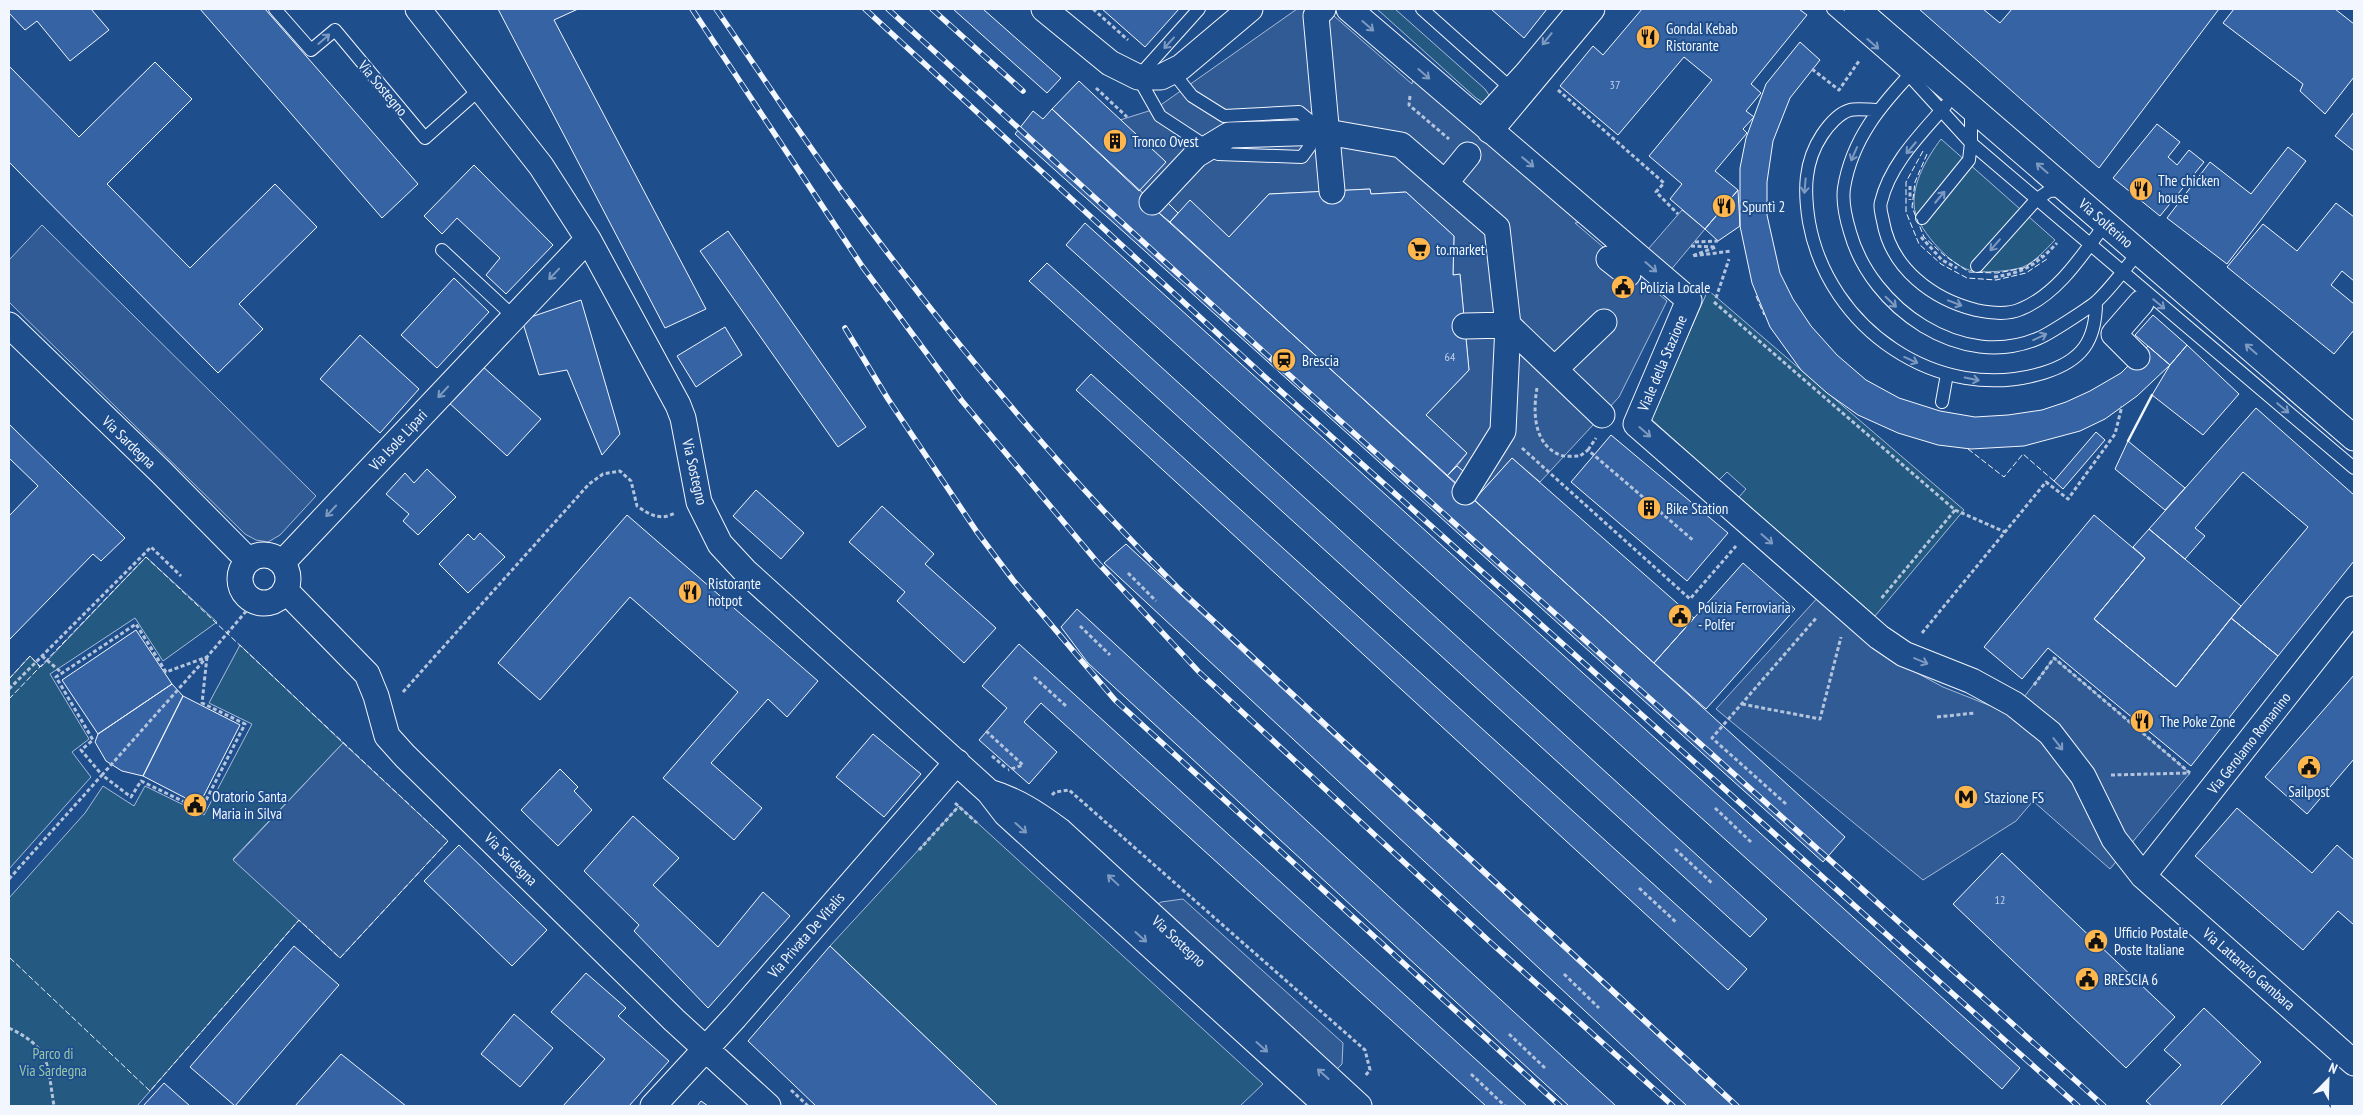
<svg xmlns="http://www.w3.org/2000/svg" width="2363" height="1115" font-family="'PT Sans Narrow',sans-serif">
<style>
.green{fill:#245a82;stroke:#a8bbd7}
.parking{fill:#305b95;stroke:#a8bbd7}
.building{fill:#3563a3;stroke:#f2f6ff}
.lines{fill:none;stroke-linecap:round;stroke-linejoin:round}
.lane-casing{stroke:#f2f6ff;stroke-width:14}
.street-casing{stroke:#f2f6ff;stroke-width:27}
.path{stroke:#b3c4dc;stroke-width:3;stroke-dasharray:4 2.5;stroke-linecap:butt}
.lane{stroke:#1f4e8c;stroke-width:12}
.street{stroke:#1f4e8c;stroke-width:25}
.rail-casing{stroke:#f2f6ff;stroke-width:5.5}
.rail{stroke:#1f4e8c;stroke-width:4;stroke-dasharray:11;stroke-linecap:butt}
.fence{stroke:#f2f6ff;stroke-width:1;stroke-dasharray:6 2.5;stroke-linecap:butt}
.wall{stroke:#f2f6ff;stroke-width:2.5}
.oneway{stroke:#7e9ac0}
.labels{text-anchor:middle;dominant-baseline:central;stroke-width:4;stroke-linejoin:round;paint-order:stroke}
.number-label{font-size:12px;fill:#c3d1e8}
.poi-label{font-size:15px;fill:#f2f6ff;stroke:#1f4e8c;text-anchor:start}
.street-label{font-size:15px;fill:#f2f6ff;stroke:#1f4e8c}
.park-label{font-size:15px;fill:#97c8a6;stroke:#1f4e8c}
</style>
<rect width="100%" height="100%" fill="#1f4e8c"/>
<path class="green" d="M1377,9H1395L1485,89L1489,95L1488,100L1484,103L1476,98Z
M1941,139L2055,240C2046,249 2035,262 2023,267C2012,271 1980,274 1969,270C1949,264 1915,227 1914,205C1913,181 1927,158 1941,139Z
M1708,290L1964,510L1875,616L1739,497L1746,489L1727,472L1719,480L1651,419Z
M146,557L217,622L163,661L135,618L50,674L89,739L72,752L91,777L9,869V679L30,656L41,667Z
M240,645L343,743L233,859L299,920L137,1106H9V898L85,813L103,786L134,806L145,786L204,815L252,724L209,703Z
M959,806L1263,1084L1240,1106H998L830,946Z"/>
<path class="parking" d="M1297,9H1326L1412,84L1414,71L1591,221L1575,223L1630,270L1682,210L1705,229L1654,290L1667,301L1619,397L1540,482L1512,458L1474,500L1467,475L1457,466L1467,453L1426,415L1469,370L1460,275H1453L1454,236L1406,192L1371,194L1370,189L1269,194L1229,237L1190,201L1178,213L1168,203L1161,210L1139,191L1166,162L1120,120L1155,109Z
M42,225L316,496L280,535L268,542L256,540L245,534L9,302V260Z
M1821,594L1906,667L1943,687L2011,714L2054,658L2190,773L2110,869L2033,801L2016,821L1923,880L1716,709Z
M343,743L448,841L340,958L233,860Z
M1183,899L1343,1043L1342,1064L1333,1073L1153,908L1161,902Z"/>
<path class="building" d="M9,9H91L109,30L70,61L37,21L25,30L9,13Z
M200,9H265L418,184L382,218Z
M498,9H578L554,20L706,309L665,328Z
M953,9H983L1061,78L1047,93Z
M1102,9H1179L1145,47Z
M1491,9H1547L1524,38Z
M1642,9H1799L1807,15L1751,84L1761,93L1746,111L1754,117L1743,129L1747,133L1715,171L1738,190L1705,229L1670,199L1682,184L1649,156L1712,80L1684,57L1618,135L1560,86L1593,46L1603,55Z
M1919,9H1983L2000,23L2012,9H2219L2099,168Z
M2234,9H2335L2354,24V77L2325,114L2300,91L2303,84L2223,23Z
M1800,42L1820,60L1790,98L1773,141L1767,182V215L1780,273L1793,299L1811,326L1837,355L1866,380L1899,398L1940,411L1975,417L2008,415L2042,410L2066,402L2090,391L2121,373L2148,346L2170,365L2137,396L2105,419L2080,431L2024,446L1971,449L1938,445L1898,433L1858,415L1827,393L1801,370L1770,327L1752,283L1740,226V168L1746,138L1766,84Z
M155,62L192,99L107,184L190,268L275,184L317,227L239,304L263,329L218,373L9,162V66L79,137Z
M1079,81L1166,162L1139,191L1052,109Z
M1052,109L1161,210L1159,213L1845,837L1823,862L1015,134L1033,111L1043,119Z
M2354,112V151L2335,136Z
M2157,124L2180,142L2168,157L2177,165L2189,150L2204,162L2160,216L2113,178Z
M2288,147L2306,161L2227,264L2167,218L2210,162L2251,194Z
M474,165L553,245L506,294L486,275L500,258L457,218L442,234L424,216Z
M1370,189L1371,194L1406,192L1454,236L1453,275L1460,274L1469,370L1426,415L1467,453L1447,476L1170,222L1190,200L1229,237L1269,194Z
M1738,190L1740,226L1718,241L1705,229Z
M1168,203L1178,213L1170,222L1159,213Z
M2336,203L2354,217V281L2342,271L2331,285L2354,304V330L2334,354L2227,267L2263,224L2297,251Z
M1085,223L2020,1068L2002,1089L1066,245Z
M728,231L866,427L838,447L700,251Z
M1047,263L1767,919L1750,937L1029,281Z
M454,278L489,312L437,368L401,335Z
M581,300L620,434L602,455L567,370L539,375L522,320Z
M2153,315L2187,345L2170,365L2135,335Z
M725,327L742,355L696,387L677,356Z
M360,335L419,389L380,433L320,379Z
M2187,345L2239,394L2203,435L2152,395L2170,365Z
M481,365L541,419L507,456L447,401Z
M1091,374L1747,969L1728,990L1076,390Z
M2256,408L2354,495V561L2278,656L2231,618L2308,527L2243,472L2195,528L2205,536L2185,559L2149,529Z
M9,424L125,538L101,561L93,554L9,640V516L38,486L9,458Z
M2096,432L2105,440L2063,489L2054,481Z
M1611,435L1728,533L1687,581L1571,482Z
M2128,441L2185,488L2165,510L2115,469Z
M1512,458L1694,618L1654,663L1474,500Z
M1457,466L1468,475L1458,486L1447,476Z
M427,469L456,497L418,535L403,521L409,514L386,494L405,473L414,483Z
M756,490L804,533L781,559L733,516Z
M882,506L934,554L925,564L996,628L964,663L897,601L905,592L849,542Z
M627,515L818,681L787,717L768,699L711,763L762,808L734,840L663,778L738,692L630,597L540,700L498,663Z
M2094,515L2145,558L2094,619L2176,687L2231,618L2278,656L2191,766L2048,648L2022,679L1984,647Z
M2149,529L2241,606L2176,687L2094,619L2145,558L2133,547Z
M480,533L505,557L468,593L439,564L468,534L474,540Z
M1126,544L1733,1106H1687L1104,563Z
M1743,563L1795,609L1706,709L1654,663Z
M1077,609L1616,1106H1569L1088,663L1061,627Z
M136,630L172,684L98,734L62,680Z
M1019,644L1527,1106H1486L1041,703L1024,722L1057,752L1029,784L979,740L1007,708L982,686Z
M2354,675V759L2307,814L2265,777Z
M172,684L183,696L143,776L122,771L106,761L95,742L98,734Z
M183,696L240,725L199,805L143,776Z
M873,734L921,774L884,817L836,777Z
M560,769L578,787L574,791L592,810L558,846L521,810Z
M2237,808L2312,873L2337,845L2354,860V925L2338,911L2303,950L2195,856Z
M633,816L679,858L653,885L718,947L763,892L790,916L708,1008L634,931L639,925L584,871Z
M459,845L547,930L512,966L424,881Z
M2002,853L2175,1017L2126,1068L1953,904Z
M294,946L339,985L235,1106L190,1067Z
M830,946L998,1106H816L748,1041Z
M586,973L626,1008L618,1016L669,1061L629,1106H563L605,1059L551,1012Z
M2204,1008L2261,1062L2220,1106H2152L2146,1101L2181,1065L2164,1050Z
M514,1014L553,1048L520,1087L481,1054Z
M341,1054L406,1106H295Z
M164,1083L190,1106H143Z
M701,1101L708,1106H697Z"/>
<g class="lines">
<g class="lane-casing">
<path id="lane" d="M275,9L311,50L335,30L425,138L480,89
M1422,9L1514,91
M1833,9L1909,75L1971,143L2005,172L2354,468
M1915,69C1882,104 1852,138 1844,188C1842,202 1846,219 1850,232C1871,308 1962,372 2039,338C2049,334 2089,308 2097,301C2112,287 2125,268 2139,252
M1172,71L1192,96L1224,116L1299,112L1310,121V146L1302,157L1218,154L1160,116L1138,77L1199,9
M1946,105C1921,134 1890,164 1881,202C1879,208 1882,215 1883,221C1891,268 1932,299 1976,310C1990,313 2008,315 2021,309C2058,294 2083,254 2106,223
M1876,110C1869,110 1857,108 1850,110C1839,113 1828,126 1822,135C1804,162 1804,191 1809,222C1828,328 1938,405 2043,373C2082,361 2096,341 2096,302
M1476,119L1522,69L1572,9
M1922,218L1969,160L1971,143V107
M442,250L514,317
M1977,266L2036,200L2049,191L2065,190
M1942,402L1947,374"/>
</g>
<g class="street-casing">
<path id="street" d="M418,9L541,166L588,239L678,405L683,418L699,502L720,544L745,571L989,792L1006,814L1327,1106
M1044,9L1110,63L1138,77H1161L1181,67L1250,9
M1323,9L1316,16L1332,191
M1349,9L1689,300L1636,424L1879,637L1904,654L1972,681L2014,704L2050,733L2083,776L2114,839L2143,876L2354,1063
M1857,9L2354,438
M1490,131L1592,9
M1446,182L1468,155
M1152,202L1196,155L1229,135L1327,132L1401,145L1497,228L1508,325L1503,431L1465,492
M1609,259L1628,274
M9,325L161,472L248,560
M1465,326L1508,325L1602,415
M2137,357L2114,334L2141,303
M1555,369L1604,322
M240 579a24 24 0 1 1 48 0a24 24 0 1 1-48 0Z
M282,563L588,239
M285,590L367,674L376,696L387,736L405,756L674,1020L768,1106
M989,792C1016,800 1036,813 1059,830L1359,1106
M2143,876L2354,609
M653,1106L735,1017L957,762"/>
</g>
<path class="path" d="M1093,9L1128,40
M1812,69L1839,90L1859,61
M1096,88L1127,117
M1558,90L1664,183L1656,192L1678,214
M1410,96L1409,105L1449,139
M1910,186V200
M1921,237L1942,260L1957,268
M1695,242L1718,241
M1691,246L1716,247L1692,256L1732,251
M1994,277C2024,273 2037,264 2057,243
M1716,298L1729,259
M1714,302L1955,510L1880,600
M1537,388C1533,411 1533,444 1560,455C1565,457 1574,456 1580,456L1588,450L1694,541
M1522,448L1690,599L1736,546
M1588,450L1596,438
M1955,510L2005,532
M1128,573L1156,601
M1080,626L1110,655
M1922,633L2046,482L2068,499L2115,434L2122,406
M42,656L62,673
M207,657L202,703L245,724L201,810L141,781L131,797L102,775Z
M1034,677L1066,706
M2034,685L2054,658L2190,773
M9,689L151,547L181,576
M403,692L589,484L603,474L620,471L631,481L637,506C650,515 660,521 675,513
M1742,704L1820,719L1841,637
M1937,717L1975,713
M986,731L1023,765L1008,770
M992,756L1006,768
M2111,775L2190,773
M1052,795L1055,792L1069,790L1365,1050L1370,1070L1365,1076
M955,803L977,823
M1786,804L1712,738L1817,617
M1715,808L1751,842
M1675,849L1713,884
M919,850L959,806
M9,879L102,775L81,750L93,740L56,677L136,624L166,672L207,657L254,602
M1639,888L1677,923
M1564,974L1599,1008
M9,1028C51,1048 47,1064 54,1106
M1509,1034L1545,1068
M1471,1074L1505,1106
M791,1090L808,1106"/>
<use href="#lane" class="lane"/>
<use href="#street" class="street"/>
<g class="rail-casing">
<path id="rail" d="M692,9L862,266L962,401L1098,563L1199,672L1490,942L1673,1106
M716,9C761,74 804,140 851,204C951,340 1059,469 1178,588L1737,1106
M865,9L1265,377L2078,1106
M888,9L1277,364L2104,1106
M932,9L1023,91
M845,328L888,399L977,532L1013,580L1115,700L1560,1106"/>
</g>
<use href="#rail" class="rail"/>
<path class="fence" d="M1923,151L1906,182V212L1919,244L1941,264L1967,278L1996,280L2026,273L2047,259
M1927,154L1915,182L1912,207L1924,237L1945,256L1969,272L1997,273L2024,268L2042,255
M1756,296L1764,315
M1968,449L2004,477L2023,454L2054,481
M9,679L30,656L40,667
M9,699L146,557L448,841L340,958L299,920L150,1091L9,957"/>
<path class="wall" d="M2128,441L2152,395"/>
</g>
<defs><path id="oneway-shaft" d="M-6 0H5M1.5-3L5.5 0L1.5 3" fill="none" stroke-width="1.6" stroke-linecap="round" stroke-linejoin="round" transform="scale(1.25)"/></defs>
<g class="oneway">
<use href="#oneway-shaft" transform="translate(1368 26) rotate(41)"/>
<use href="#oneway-shaft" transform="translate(324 39) rotate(-41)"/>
<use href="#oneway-shaft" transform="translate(1547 39) rotate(129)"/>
<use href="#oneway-shaft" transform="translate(1169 43) rotate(132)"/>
<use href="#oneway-shaft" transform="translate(1873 44) rotate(41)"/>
<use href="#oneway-shaft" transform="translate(1424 74) rotate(41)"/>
<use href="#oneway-shaft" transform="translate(1911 148) rotate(130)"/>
<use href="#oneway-shaft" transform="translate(1854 154) rotate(114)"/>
<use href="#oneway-shaft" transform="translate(1528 162) rotate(40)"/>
<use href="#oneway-shaft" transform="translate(2042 168) rotate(-139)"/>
<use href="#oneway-shaft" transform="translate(1805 186) rotate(95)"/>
<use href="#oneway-shaft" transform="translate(1940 197) rotate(-50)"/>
<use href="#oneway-shaft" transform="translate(1995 245) rotate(131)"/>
<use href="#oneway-shaft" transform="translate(1651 267) rotate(41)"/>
<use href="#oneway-shaft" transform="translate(554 274) rotate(134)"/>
<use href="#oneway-shaft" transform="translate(1891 302) rotate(44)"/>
<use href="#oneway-shaft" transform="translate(1955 303) rotate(21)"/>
<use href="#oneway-shaft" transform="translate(2159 304) rotate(40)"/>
<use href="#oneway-shaft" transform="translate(2040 337) rotate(-25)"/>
<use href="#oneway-shaft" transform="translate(2251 349) rotate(-139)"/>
<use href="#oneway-shaft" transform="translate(1911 360) rotate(24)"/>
<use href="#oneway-shaft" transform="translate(1972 379) rotate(11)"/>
<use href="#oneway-shaft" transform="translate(443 392) rotate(133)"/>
<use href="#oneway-shaft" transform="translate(2283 408) rotate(40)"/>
<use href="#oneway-shaft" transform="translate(1645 432) rotate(41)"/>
<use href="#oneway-shaft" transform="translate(331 511) rotate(133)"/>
<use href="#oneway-shaft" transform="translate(1767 539) rotate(41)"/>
<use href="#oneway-shaft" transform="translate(1921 661) rotate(23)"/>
<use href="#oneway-shaft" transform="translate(2058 744) rotate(52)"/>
<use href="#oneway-shaft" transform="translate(1021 828) rotate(42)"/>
<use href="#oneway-shaft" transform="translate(1113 880) rotate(-137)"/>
<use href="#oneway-shaft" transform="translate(1141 937) rotate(42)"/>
<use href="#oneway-shaft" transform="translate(1262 1047) rotate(42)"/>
<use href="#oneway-shaft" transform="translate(1323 1074) rotate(-138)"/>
</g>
<defs>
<g id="restaurant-disc" transform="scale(1.25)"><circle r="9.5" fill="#ffb74d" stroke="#1f4e8c"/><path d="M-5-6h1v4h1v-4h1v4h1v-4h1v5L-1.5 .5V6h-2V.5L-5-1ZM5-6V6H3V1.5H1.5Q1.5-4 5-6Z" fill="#111"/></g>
<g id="building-disc" transform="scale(1.25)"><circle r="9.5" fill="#ffb74d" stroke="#1f4e8c"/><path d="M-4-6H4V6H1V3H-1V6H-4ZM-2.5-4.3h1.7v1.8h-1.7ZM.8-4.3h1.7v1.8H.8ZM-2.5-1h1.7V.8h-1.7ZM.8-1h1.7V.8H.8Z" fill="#111"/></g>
<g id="supermarket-disc" transform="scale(1.25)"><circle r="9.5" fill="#ffb74d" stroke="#1f4e8c"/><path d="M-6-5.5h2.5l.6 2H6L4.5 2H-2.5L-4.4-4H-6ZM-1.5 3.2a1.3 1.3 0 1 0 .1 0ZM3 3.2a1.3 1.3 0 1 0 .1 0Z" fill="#111"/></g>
<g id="civic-disc" transform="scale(1.25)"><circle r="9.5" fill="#ffb74d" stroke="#1f4e8c"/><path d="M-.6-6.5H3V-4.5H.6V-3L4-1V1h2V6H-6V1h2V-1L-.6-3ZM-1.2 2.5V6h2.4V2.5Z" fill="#111"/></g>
<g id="station-disc" transform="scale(1.25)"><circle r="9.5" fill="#ffb74d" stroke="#1f4e8c"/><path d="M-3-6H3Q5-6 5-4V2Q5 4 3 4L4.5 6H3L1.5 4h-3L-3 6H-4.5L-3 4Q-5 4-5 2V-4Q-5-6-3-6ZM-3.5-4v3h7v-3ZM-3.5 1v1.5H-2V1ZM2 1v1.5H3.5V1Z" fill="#111"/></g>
<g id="metro-disc" transform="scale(1.25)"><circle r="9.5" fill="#ffb74d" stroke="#1f4e8c"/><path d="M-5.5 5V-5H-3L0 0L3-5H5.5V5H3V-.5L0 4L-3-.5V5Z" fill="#111"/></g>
</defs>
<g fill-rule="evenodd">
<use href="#restaurant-disc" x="1648" y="37"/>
<use href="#building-disc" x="1115" y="141"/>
<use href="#restaurant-disc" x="2141" y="189"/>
<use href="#restaurant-disc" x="1724" y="206"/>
<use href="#supermarket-disc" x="1419" y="249"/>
<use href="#civic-disc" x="1623" y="287"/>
<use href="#station-disc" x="1284" y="360"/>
<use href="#building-disc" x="1649" y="508"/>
<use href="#restaurant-disc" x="690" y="592"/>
<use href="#civic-disc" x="1680" y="616"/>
<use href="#restaurant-disc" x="2142" y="721"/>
<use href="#civic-disc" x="2309" y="767"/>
<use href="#metro-disc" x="1966" y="797"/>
<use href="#civic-disc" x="195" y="805"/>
<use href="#civic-disc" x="2096" y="941"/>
<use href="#civic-disc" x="2087" y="979"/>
</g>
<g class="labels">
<g class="number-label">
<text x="1615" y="84">37</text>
<text x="1450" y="356">64</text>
<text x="2000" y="899">12</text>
</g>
<g class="poi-label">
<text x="1666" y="28">Gondal Kebab<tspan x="1666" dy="17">Ristorante</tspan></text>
<text x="1132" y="141">Tronco Ovest</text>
<text x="2158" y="180">The chicken<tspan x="2158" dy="17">house</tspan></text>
<text x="1742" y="206">Spuntì 2</text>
<text x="1436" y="249">to.market</text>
<text x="1640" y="287">Polizia Locale</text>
<text x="1302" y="360">Brescia</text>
<text x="1666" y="508">Bike Station</text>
<text x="708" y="583">Ristorante<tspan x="708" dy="17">hotpot</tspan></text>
<text x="1698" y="607">Polizia Ferroviaria<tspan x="1698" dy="17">- Polfer</tspan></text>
<text x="2160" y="721">The Poke Zone</text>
<text x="2309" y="791" text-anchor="middle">Sailpost</text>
<text x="212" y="796">Oratorio Santa<tspan x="212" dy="17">Maria in Silva</tspan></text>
<text x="1984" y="797">Stazione FS</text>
<text x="2114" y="932">Ufficio Postale<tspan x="2114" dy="17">Poste Italiane</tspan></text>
<text x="2104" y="979">BRESCIA 6</text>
</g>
<g class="street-label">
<text transform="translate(383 88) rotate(50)">Via Sostegno</text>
<text transform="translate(2106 223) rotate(41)">Via Solferino</text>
<text transform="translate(1662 363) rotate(-67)">Viale della Stazione</text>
<text transform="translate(398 440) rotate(-47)">Via Isole Lipari</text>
<text transform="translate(129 442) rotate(44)">Via Sardegna</text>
<text transform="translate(695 472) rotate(77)">Via Sostegno</text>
<text transform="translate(2249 743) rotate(-52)">Via Gerolamo Romanino</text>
<text transform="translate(511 859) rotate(45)">Via Sardegna</text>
<text transform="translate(806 935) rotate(-49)">Via Privata De Vitalis</text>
<text transform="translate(1179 941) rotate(43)">Via Sostegno</text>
<text transform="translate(2249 969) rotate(41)">Via Lattanzio Gambara</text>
</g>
<g class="park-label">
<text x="53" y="1053">Parco di<tspan x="53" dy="17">Via Sardegna</tspan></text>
</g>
</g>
<rect width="2363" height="1115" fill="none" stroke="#f2f6ff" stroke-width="20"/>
<g transform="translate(2328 1080) rotate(23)" stroke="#1f4e8c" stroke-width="4" paint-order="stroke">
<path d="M0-4L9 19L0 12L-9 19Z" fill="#f2f6ff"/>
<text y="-8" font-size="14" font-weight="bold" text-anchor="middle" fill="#f2f6ff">N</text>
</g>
</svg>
